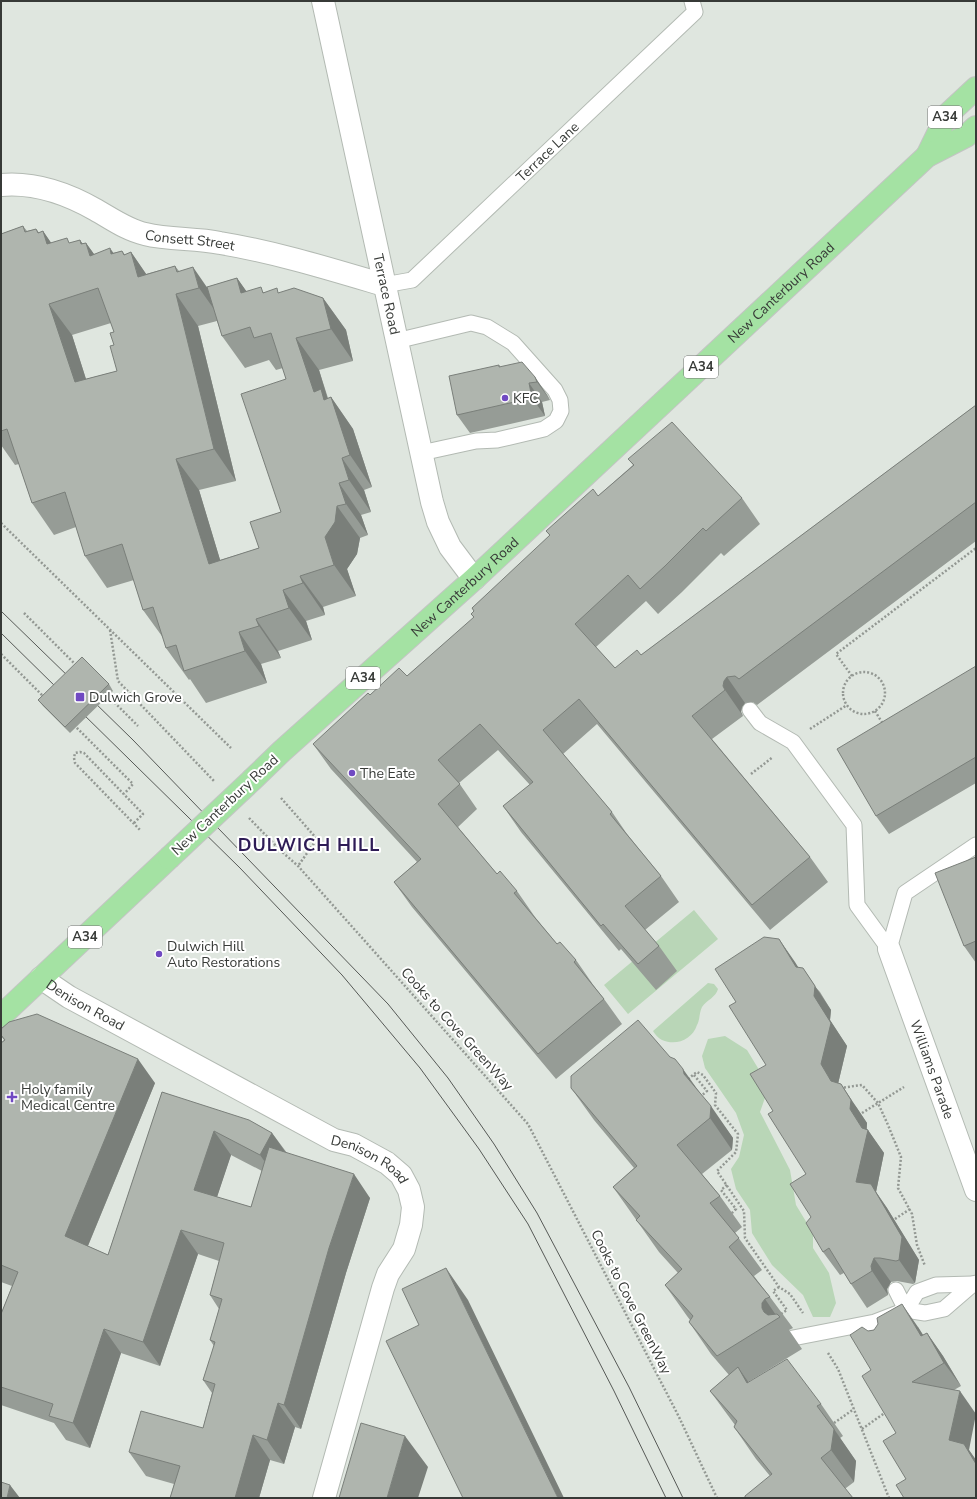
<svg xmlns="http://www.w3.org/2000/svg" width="977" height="1499" font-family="'Nunito Sans',sans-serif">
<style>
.green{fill:#b9d6b7}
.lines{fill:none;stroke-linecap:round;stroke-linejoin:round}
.service-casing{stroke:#b3bab3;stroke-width:17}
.minor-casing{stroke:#b3bab3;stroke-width:24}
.trunk-casing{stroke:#c3c4c3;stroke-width:24}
.path{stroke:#939893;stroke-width:2.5;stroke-dasharray:2 2;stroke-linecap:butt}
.service{stroke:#fff;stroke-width:15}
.minor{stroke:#fff;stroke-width:22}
.trunk{stroke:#a4e2a3;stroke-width:22}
.tram{stroke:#565956;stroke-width:1}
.trunk-bridge-casing{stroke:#c3c4c3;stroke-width:24;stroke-linecap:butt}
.trunk-bridge{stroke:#a4e2a3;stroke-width:22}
.wall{fill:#969c96;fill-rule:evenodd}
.shaded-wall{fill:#7a7f7a}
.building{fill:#afb5ae;stroke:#7a7f7a;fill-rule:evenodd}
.poi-dot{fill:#7049c2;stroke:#fff;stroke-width:1.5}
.labels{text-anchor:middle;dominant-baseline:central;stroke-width:4;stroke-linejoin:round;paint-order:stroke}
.shield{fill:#fff;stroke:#737573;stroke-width:1}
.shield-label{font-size:13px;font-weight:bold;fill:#373a37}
.street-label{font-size:14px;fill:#373a37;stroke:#fff}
.poi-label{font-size:14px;fill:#373a37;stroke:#fff;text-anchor:start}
.district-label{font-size:18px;font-weight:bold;letter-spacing:1px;fill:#2e1c56;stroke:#fff}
</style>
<rect width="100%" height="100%" fill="#dfe6df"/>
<path class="green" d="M694,910L718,939L628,1014L604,985Z
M708,983L714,984L718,989C716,997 707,1000 702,1007C699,1013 700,1020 697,1025C692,1040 676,1046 662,1040C658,1038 655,1034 653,1031Z
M725,1036L747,1050L764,1078L766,1095L760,1112L790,1170L796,1205L813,1233V1248L829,1273L836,1303L830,1317H813L803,1295L772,1265L752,1233L750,1210L736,1189L731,1169L739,1157L744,1135L736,1113L705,1068L702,1056L708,1039Z"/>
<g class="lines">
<g class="service-casing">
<g id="service">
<path id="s1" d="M384,285L412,280L695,12L692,1"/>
<path d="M396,341L471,323L487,327L513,343L555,390L560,400L561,411L556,421L544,429L497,440L476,441L421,453"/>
<path d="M750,710L760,723L793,742L854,825L857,905L889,949"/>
<path d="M889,949L905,893L976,845"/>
<path d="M896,1290L906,1310L917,1292L936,1285L973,1284"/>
<path d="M793,1338L875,1322L906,1310L925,1313L944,1309L973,1284L976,1283"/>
</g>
</g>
<g class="minor-casing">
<g id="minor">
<path id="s2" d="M323,1L432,502L438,522L450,547L474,579"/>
<path id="s3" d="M1,185C34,182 68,194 96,210C112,219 127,230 145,234C169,240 195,238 220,243C275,252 330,269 384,285"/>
<path id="s4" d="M889,949L976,1190"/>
<path id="s5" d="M41,978L69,997L334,1140L354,1145L387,1163L401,1175L409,1190L413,1207L411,1225L404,1249L388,1274L383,1288L324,1498"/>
</g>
</g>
<g class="trunk-casing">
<g id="trunk">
<path d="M927,156L947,115L976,88"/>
<path id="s6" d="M253,779L282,751L474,579L927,156L966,136L976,127"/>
<path d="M1,1016L169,858"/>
</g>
</g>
<path class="path" d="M1,523L231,748
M24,613L76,665
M110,630L118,681L214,781
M1,654L44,697
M843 693a21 21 0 1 1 42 0a21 21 0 1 1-42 0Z
M852,676L836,654L976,548
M106,694L138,726
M875,711L883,724
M74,725L133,784L124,794
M810,729L847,705
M751,774L773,757
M281,798L317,839L298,866
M249,818L280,850L298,866L528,1124L679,1417L717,1498
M134,823L143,814L84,753L80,752L75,753L74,758L75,763L141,831
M694,1075L707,1091L701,1096
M688,1079L697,1072L703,1075L716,1093L715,1105L738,1134L736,1152L717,1171L744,1211L745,1238L779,1287L790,1294L803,1313
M840,1088L862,1085L878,1103L888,1125L901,1157L898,1188L912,1214L917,1245L925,1266
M862,1113L904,1087
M727,1185L721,1190L736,1209L731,1214
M895,1219L910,1209
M779,1287L773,1291L787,1310L781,1314
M828,1353L838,1369L889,1498
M834,1423L854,1409
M862,1429L886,1412"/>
<use href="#service" class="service"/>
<use href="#minor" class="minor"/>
<use href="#trunk" class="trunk"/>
<path class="tram" d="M1,611L73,681
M1,633L61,692
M90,698L133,740L388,1004L448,1078L494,1144L537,1213L629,1387L683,1498
M78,709L240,868L342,975L420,1068L479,1149L528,1224L614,1391L666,1498"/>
<g class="trunk-bridge-casing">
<path id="trunk-bridge" d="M169,858L253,779"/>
</g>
<use href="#trunk-bridge" class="trunk-bridge"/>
</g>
<path class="wall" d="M23,226L27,231L36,229L39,233L43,231L51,243H70L80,240L82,243H86L94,254L113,253L122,251L125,255L131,252L146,274L175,266L179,271L207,287L237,278L246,291L280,293L323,298L346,330L353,361L319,370L328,398L331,397L353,429L372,487L364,490L371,512L361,515L368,535L360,538L357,554L347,569L356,596L323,607L325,615L306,621L312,640L278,651L281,658L261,664L267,683L206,703L190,679L189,680L166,648L164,639L143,610L134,580L107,588L85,556L76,527L54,535L32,503L19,464L15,465L1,445V234ZM217,321L222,336L245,368L269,360L276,370L283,368L286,379L281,512L259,548L220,560L199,490L236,481L198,326ZM111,323L114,332V345L117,371L86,379L72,335Z
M499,365L500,367L535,377L547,395L550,400L542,402L545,416L470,433L457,415Z
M976,405V541L757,705L753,702L745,703L742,707L741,712L743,716L712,739L810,857L828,882L770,930L597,724L563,754L612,812L627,834L661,876L679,902L645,930L659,946L677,971L656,990L621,949L619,951L521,832L503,806L530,785L498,750L459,783L477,809L458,827L497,874L517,891L535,917L557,944L576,960L594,986L604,999L622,1024L556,1079L412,907L394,882L417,862L331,769L313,744L370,695L407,676L474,618L471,614L474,611L472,608L550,536L546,531L598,496L633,465L628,459L742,498L760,524L724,556L721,553L682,592L658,614L646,601L596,647L615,668L641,655Z
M976,666V783L889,834L876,816Z
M109,684L113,691L70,733L43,706L38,700Z
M976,857V963L964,946Z
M779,939L798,968L820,992L831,1010L830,1020L847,1046L838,1084L857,1108L867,1123V1129L884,1153L876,1192L887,1208L919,1260L915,1283L913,1284L897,1281L891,1282L887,1289L888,1295L867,1308L851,1284L844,1273L840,1275L823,1252L811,1217L806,1174L773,1111L766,1065Z
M1,1029L155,1083L88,1246L108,1255L162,1092L272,1133L287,1153L370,1198L346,1273L301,1429L295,1427L284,1464L270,1460L259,1498H170L174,1484L146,1476L129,1452L203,1428L212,1393L203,1380L214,1346L210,1340L219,1309L210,1295L219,1261L198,1254L160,1366L121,1353L90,1448L66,1440L54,1423L1,1405V1314L12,1286L1,1282V1043L4,1040L1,1036ZM231,1155L262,1171L251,1207L217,1197Z
M571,1088L704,1098L733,1138L732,1150L702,1174L720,1196L742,1227L735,1233L762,1270L754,1276L770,1297L793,1328L789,1330L802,1349L748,1382L821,1404L843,1436L840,1438L856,1461L854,1482L846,1488L770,1476L756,1459L734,1427L735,1425L710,1391L729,1375L711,1354L689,1322L690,1320L687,1316L665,1285L678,1273L659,1252L613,1187L634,1168L594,1120Z
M918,1327L923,1335L927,1333L943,1356L961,1386L954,1390L969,1450L976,1460V1498L906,1479L896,1433L871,1370L868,1331Z"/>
<path class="shaded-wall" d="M36,229L46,242L43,231L65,263L69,276L38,233Z
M80,240L90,255L86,243L109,275L112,287L81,244Z
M110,248L132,280L111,254Z
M122,251L137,272L131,252L153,284L138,277Z
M193,267L215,299L221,319L199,288Z
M237,278L259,309L241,293Z
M176,294L198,326L236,481L214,449Z
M323,298L346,330L353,361L331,329Z
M49,304L72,335L97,414L75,382Z
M296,338L319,370L328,400L331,397L353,429L372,487L350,455L314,392Z
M535,377L547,395L550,400L537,382Z
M529,383L542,402L545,416L532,398Z
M342,458L364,490L371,512L349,480Z
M176,459L199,490L231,596L209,564Z
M339,483L361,515L368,535L346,504Z
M337,506L360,538L357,554L347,569L356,596L334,565L325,537Z
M300,576L323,607L325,615L303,583Z
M283,590L306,621L312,640L289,608Z
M256,619L278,651L281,658L259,626Z
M239,632L261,664L267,683L245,651Z
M727,677L745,703L742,707L741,712L743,716L725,690L723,686L724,681Z
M779,939L795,962L813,991L796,967Z
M803,968L831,1010L830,1020L847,1046L837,1088L831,1081L821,1064L814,996Z
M138,1059L155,1083L82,1260L65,1236Z
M683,1069L705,1100L684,1074Z
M841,1084L867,1123L866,1133L868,1130L884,1153L876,1192L887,1208L919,1260L915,1283L899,1260L856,1182L862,1128L850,1109Z
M711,1106L733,1138L732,1150L710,1118Z
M214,1131L231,1155L211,1215L194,1190Z
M272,1133L289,1157L277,1179L260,1155Z
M354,1174L370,1198L346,1273L301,1429L284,1405L329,1248Z
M181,1230L198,1254L160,1366L143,1342Z
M874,1258L891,1282L887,1289L888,1295L872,1271L871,1266Z
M446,1268L468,1300L564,1498H558Z
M765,1299L778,1318L771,1322L764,1312L762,1308V1303Z
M902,1304L918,1327L938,1359L921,1336Z
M104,1329L121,1353L90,1448L73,1423Z
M927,1333L943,1356L961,1386L944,1363Z
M738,1367L760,1399L747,1383Z
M960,1391L976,1414L969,1450L976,1460V1464L949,1440Z
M278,1403L295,1427L284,1464L267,1440Z
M834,1429L856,1461L854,1482L831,1450Z
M253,1435L270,1460L259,1498H235Z
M405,1436L428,1467L418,1498H387Z
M10,1485L20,1498H7Z"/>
<path class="building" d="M23,226L25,232L36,229L38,233L43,231L47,244L67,238L69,243L80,240L81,244L86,243L90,256L110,248L111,254L122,251L124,255L131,252L138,277L175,266L177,272L193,267L199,288L176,294L214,449L176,459L209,564L259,548L250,522L281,512L241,394L286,379L271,333L254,338L250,327L222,336L207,287L237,278L241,293L261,287L263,293L277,288L278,293L294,288L323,298L331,329L296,338L314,392L321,389L324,400L331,397L350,455L342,458L349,480L339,483L346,504L337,506L335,522L325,537L334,565L300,576L303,583L283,590L289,608L256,619L259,626L239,632L245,651L184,671L176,645L166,648L153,607L143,610L122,544L85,556L65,492L32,503L7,429L1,431V234ZM98,288L114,332L110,333L114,345L110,346L117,371L75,382L49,304Z
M522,362L535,377L537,382L529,383L532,398L457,415L449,376L499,365V367Z
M976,405V502L739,679L735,676L727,677L724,681L723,686L725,690L692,716L810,857L752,905L579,699L543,730L612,812L610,814L661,876L625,906L659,946L638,964L603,924L601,926L503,806L533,782L480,724L438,760L460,784L438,804L497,874L500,871L517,891L514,893L557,944L560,942L576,960L574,962L604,999L538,1054L394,882L421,859L313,744L368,693L370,695L399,668L407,676L474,617L471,614L474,611L472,608L550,535L546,531L593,489L598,496L634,465L628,459L672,422L742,498L706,531L703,528L665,566L640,589L628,575L575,624L615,668L637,650L641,655Z
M82,657L109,684L65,727L38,700Z
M976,666V757L876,816L837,749Z
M976,857V941L964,946L935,873Z
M764,937L779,939L796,967L803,968L815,986L814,996L831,1023L821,1064L831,1081L841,1084L851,1100L850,1109L862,1128L868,1130L856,1182L871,1184L902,1237L899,1260L896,1261L880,1258H874L871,1266L872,1271L851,1284L829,1248L823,1252L806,1223L811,1217L790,1184L806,1174L768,1114L773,1111L750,1074L766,1065L729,1006L736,1002L715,969Z
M37,1014L138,1059L65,1236L108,1255L162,1092L249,1120L272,1133L260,1155L214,1131L194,1190L251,1207L269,1147L354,1174L329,1248L284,1405L278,1403L267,1440L253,1435L235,1498H170L180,1466L129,1452L141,1411L203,1428L215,1384L203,1380L215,1342L210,1340L222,1299L210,1295L224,1243L181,1230L143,1342L104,1329L73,1423L49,1416L53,1404L1,1387V1314L18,1272L1,1265V1043L5,1040L1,1035V1029L9,1022Z
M638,1020L670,1057L675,1059L683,1069L684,1074L711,1106L710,1118L677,1145L720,1196L710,1203L739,1238L729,1247L770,1297L765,1299L762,1303V1308L764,1312L768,1315L777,1314L780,1317L717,1356L689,1322L693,1316L665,1285L682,1269L636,1220L640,1216L613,1187L637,1166L571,1088V1076Z
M446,1268L558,1498H463L386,1341L419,1325L402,1289Z
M902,1304L921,1336L927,1333L944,1363L912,1382L960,1391L949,1440L964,1444L976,1464V1498H904L896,1485L906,1479L883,1441L896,1433L862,1376L871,1370L850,1335L862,1327L868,1331L874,1330L878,1324L877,1318Z
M787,1359L821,1404L817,1406L834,1429L831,1450L821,1458L853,1498H745V1496L772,1474L734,1427L737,1421L710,1391L738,1367L747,1383Z
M361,1423L405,1436L387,1498H339Z
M1,1482L10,1485L7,1498H1Z"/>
<g class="poi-dot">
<circle cx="505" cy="398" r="4"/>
<rect x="75" y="692" width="10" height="10" rx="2"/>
<circle cx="352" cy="773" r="4"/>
<circle cx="159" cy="954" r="4"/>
<path d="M10 1091h4v4h4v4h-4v4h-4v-4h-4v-4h4z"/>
</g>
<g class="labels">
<g class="shield">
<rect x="928" y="106" width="34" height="22" rx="3"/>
<rect x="684" y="356" width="34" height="22" rx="3"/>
<rect x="346" y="667" width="34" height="22" rx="3"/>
<rect x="68" y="926" width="34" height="22" rx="3"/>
</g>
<g class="shield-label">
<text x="945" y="117">A34</text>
<text x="701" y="367">A34</text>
<text x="363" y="678">A34</text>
<text x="85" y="937">A34</text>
</g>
<g class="street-label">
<text stroke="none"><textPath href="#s1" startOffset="215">Terrace Lane</textPath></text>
<text stroke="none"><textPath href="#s3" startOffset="200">Consett Street</textPath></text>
<text stroke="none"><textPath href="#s6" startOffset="718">New Canterbury Road</textPath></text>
<text stroke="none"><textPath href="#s2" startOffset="300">Terrace Road</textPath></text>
<text stroke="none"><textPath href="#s6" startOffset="286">New Canterbury Road</textPath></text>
<text transform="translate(225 805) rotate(-43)">New Canterbury Road</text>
<text stroke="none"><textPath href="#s5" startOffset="52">Denison Road</textPath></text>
<text transform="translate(457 1029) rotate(48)">Cooks to Cove GreenWay</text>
<text stroke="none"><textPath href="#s4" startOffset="128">Williams Parade</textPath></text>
<text stroke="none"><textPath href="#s5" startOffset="376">Denison Road</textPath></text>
<text transform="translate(631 1302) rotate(63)">Cooks to Cove GreenWay</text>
</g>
<g class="poi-label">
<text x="513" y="398">KFC</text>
<text x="89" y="697">Dulwich Grove</text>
<text x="360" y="773">The Eate</text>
<text x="167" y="946">Dulwich Hill<tspan x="167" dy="16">Auto Restorations</tspan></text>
<text x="21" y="1089">Holy family<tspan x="21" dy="16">Medical Centre</tspan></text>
</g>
<g class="district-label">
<text x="309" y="845">DULWICH HILL</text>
</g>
</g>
<rect width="977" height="1499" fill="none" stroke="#373a37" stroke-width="4"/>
</svg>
